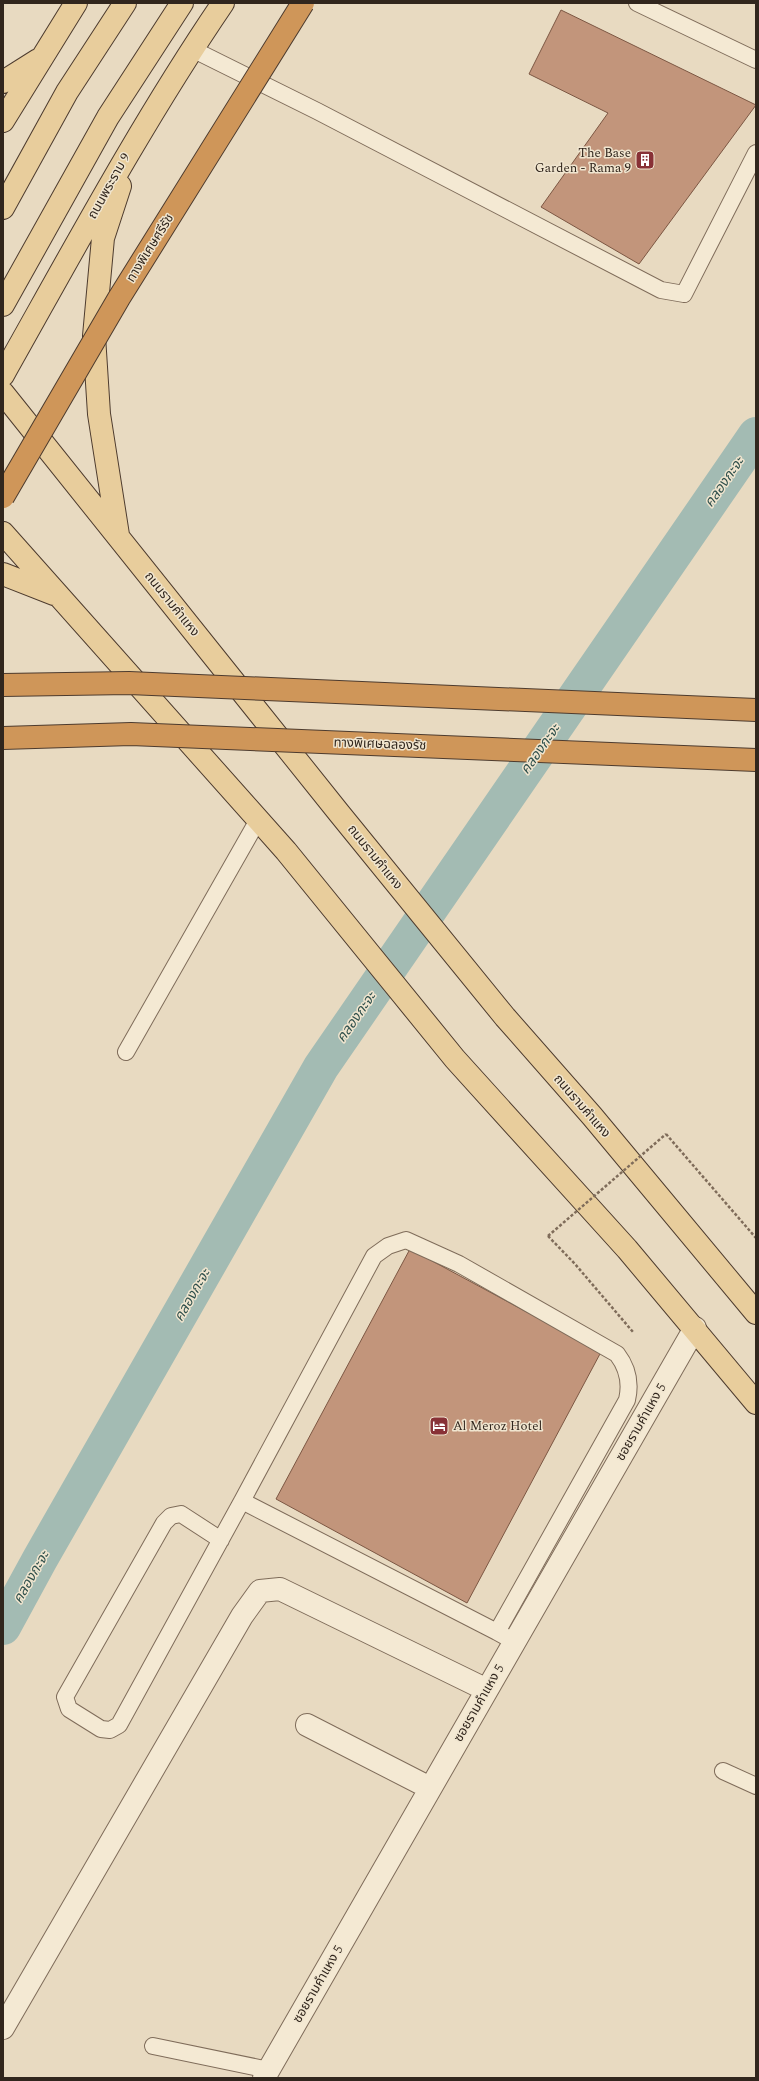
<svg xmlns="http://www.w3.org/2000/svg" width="759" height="2081" font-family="Spectral,'Noto Sans Thai',serif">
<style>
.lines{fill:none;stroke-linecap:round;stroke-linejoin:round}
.canal{stroke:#a3bbb3;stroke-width:36}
.building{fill:#c2957b;stroke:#7c5743}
.service-casing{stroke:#7f6c5a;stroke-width:18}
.minor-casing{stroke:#7f6c5a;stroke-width:24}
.primary-casing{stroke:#4d3b2e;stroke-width:24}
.path{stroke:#7f6c5a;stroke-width:2.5;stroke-dasharray:3 2;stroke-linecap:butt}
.service{stroke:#f4e9d3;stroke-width:16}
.minor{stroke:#f4e9d3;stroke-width:22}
.primary{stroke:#e8cd9c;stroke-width:22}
.motorway-bridge-casing{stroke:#4d3b2e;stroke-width:24;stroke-linecap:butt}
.path-bridge{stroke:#7f6c5a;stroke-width:2.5;stroke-dasharray:3 2;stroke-linecap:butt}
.motorway-bridge{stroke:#cf9659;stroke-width:22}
.labels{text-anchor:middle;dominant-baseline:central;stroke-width:3;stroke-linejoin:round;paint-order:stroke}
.poi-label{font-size:13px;fill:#31261d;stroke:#f0e5cf;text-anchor:end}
.street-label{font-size:13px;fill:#31261d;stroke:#f0e5cf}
.water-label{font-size:14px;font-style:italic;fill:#2e4f4b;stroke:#f0e5cf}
</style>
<rect width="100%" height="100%" fill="#e8dac1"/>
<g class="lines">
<path class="canal" d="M3,1627L40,1559L321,1067L756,435"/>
</g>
<path class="building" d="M561,10L756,105L639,264L541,207L608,113L529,74Z
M410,1249L601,1352L467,1603L276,1499Z"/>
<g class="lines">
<g class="service-casing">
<path id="service" d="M637,3L756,60
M192,49L317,111L661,290L684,294L756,153
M126,1052L258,820
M242,1501L497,1632
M221,1540L181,1514L171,1516L164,1523L65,1697L69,1709L101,1729L110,1730L119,1725L242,1501L374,1256L388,1246L406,1240L459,1264L617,1354C627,1367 631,1383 627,1400L497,1632L515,1642
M723,1771L756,1786
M153,2046L269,2070"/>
</g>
<g class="minor-casing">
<path id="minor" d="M307,1725L430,1788
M3,2028L242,1616L260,1591L280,1589L487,1690
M264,2078L695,1328"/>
</g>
<g class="primary-casing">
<path id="primary" d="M3,82L38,60
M3,121L76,3
M3,208L67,92L125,3
M3,305L108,117L182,3
M3,375C74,249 142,122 223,3
M3,393L339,813L505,1017L592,1116L756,1313
M3,533L286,851L455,1059L627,1249L756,1403
M118,535L99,414L94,336L103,238L120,186
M3,574L54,594"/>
</g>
<path class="path" d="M666,1134L756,1238
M548,1236L575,1264L633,1332"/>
<use href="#service" class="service"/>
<use href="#minor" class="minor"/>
<use href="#primary" class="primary"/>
<g class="motorway-bridge-casing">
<path id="motorway-bridge" d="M3,497L119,298L303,3
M3,685L129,683L756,710
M3,738L131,734L756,760"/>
</g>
<path class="path-bridge" d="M548,1236L666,1134"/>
<use href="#motorway-bridge" class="motorway-bridge"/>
</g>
<defs>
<g id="building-square" transform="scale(1)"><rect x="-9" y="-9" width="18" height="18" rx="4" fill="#883136" stroke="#f0e5cf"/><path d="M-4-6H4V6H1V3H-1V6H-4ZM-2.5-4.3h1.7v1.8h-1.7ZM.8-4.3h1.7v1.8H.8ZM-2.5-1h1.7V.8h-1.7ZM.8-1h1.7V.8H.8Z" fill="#fff"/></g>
<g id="hotel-square" transform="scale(1)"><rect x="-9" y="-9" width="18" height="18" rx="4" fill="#883136" stroke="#f0e5cf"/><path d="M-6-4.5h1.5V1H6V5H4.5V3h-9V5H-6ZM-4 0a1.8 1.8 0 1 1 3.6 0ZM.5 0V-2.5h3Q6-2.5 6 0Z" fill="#fff"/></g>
</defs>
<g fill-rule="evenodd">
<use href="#building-square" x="645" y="160"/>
<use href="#hotel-square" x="439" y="1426"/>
</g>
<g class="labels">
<g class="poi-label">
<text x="631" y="153">The Base<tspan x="631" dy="15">Garden - Rama 9</tspan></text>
<text x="453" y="1426" text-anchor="start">Al Meroz Hotel</text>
</g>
<g class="street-label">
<text transform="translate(109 186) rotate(-61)">ถนนพระราม 9</text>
<text transform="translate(150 248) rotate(-58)">ทางพิเศษศรีรัช</text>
<text transform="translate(172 604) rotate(51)">ถนนรามคำแหง</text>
<text transform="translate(380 744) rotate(2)">ทางพิเศษฉลองรัช</text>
<text transform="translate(375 857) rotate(51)">ถนนรามคำแหง</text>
<text transform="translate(582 1106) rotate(49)">ถนนรามคำแหง</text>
<text transform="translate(641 1422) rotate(-60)">ซอยรามคำแหง 5</text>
<text transform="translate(479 1703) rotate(-60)">ซอยรามคำแหง 5</text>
<text transform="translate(318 1984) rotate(-60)">ซอยรามคำแหง 5</text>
</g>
<g class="water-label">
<text transform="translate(724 482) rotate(-55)">คลองกะจะ</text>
<text transform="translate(540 749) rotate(-55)">คลองกะจะ</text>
<text transform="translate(356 1017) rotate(-55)">คลองกะจะ</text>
<text transform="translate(192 1295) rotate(-60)">คลองกะจะ</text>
<text transform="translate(31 1577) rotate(-60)">คลองกะจะ</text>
</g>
</g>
<rect width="759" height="2081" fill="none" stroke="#31261d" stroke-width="8"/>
</svg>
